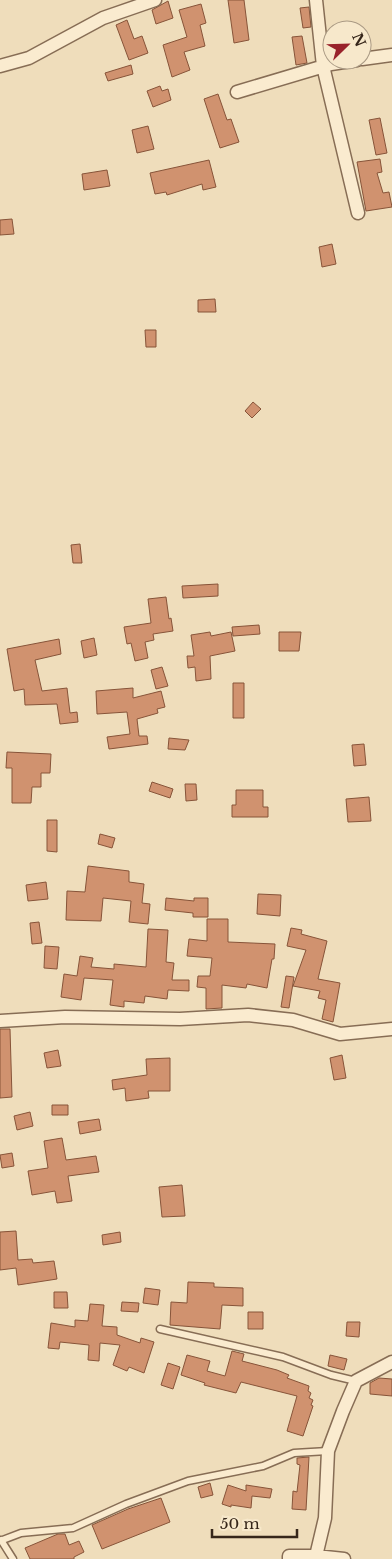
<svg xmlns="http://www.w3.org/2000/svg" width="392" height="1559" font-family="'Libre Baskerville',serif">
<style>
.building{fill:#d0926f;stroke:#875439}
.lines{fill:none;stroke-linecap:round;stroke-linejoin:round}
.service-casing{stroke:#876d55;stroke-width:9}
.minor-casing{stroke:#876d55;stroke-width:15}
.service{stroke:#faebcf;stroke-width:6}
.minor{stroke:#faebcf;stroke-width:12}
</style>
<rect width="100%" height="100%" fill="#efddbb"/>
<path class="building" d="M228,0H244L249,40L234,43Z
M168,1L173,18L156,24L152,10Z
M201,4L206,23L200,25L205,46L184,52L190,70L172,77L163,45L187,37L179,10Z
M309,7L311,27L303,28L300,8Z
M127,20L134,39L142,36L148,53L129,60L116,25Z
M302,36L307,63L296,65L292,37Z
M131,65L133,74L108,81L105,73Z
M160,86L162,91L168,89L171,100L153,107L147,91Z
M218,94L227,120L231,119L239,142L220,148L204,99Z
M380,118L387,153L376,155L369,120Z
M148,126L154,149L137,153L132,130Z
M380,159L382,172L377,173L383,193L389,192L392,207L366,211L357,162Z
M209,160L216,187L203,190L202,184L167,195L166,192L155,194L150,173Z
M107,170L110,186L84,190L82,174Z
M12,219L14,234L0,235V220Z
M332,244L336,264L322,267L319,247Z
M215,299L216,312H198V300Z
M145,330H156V347H146Z
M253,402L261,409L252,418L245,411Z
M80,544L82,563H73L71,545Z
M218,584V596L183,598L182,586Z
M166,597L169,619L171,618L173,631L153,634L154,640L145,642L148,658L135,661L131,643L127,644L124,627L151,623L148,599Z
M259,625L260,634L233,636L232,627Z
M210,632L211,636L231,632L235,651L210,656L211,679L196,681L195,667L188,668L187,656H194L191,635Z
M279,632H301L299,651H279Z
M94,638L97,655L84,658L81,641Z
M59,639L61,654L35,660L42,691L67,688L70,713L77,712L78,722L60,724L57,704L25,705L24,689L14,691L7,649Z
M162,667L168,686L156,689L151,670Z
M233,683H244V718H233Z
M133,688V698L161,691L165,707L157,709L158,713L137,719L139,736H147L148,744L109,749L107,737L130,734L127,712L97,714L96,691Z
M169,738L189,740L185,750L168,749Z
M364,744L366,765L354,766L352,745Z
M7,752L51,754L50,773H41V787H32L31,803H12V768H6Z
M152,782L173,789L170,798L149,791Z
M185,784H196L197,800L186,801Z
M236,790H263V807H268V817H232V805H236Z
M369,797L371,821L348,822L346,799Z
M47,820H57V852L47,851Z
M100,834L115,838L112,848L98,844Z
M88,866L129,871V882L144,884L142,903L150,904L148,924L129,922L131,901L103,898L101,921L66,920L67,891L85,892Z
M46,882L48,899L28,901L26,885Z
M258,894L281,895L280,916L257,914Z
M166,898L194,901V898H208V917H193V913L165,910Z
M207,919H228V942L275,944L274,959H272L267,988L247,984L246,988L222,985V1008L206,1009V988L197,987L198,976H210L212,958L187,956L189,939L207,941Z
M39,922L42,943L32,944L30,923Z
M291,928L302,930L301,934L327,941L318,979L340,983L333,1022L322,1019L326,1000L318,998L320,991L293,986L306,950L287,946Z
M148,929L168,930L166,962L174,963L172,980H189V991L168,990L167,999L145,996L144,1003L124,1001V1007L110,1005L113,980L84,978L81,1000L61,997L64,974L77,976L80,956L93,958L91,967L114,969V964L146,967Z
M45,946L59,947L57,969L44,968Z
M286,976L294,977L289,1008L281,1007Z
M0,1029H10L12,1097L0,1098Z
M58,1050L61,1066L47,1068L44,1053Z
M342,1055L346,1078L334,1080L330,1058Z
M170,1058V1091H148L149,1098L126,1101L125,1088L113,1090L112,1080L147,1075L146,1059Z
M52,1105H68V1115H52Z
M30,1112L33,1126L17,1130L14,1116Z
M99,1119L101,1130L80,1134L78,1122Z
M62,1138L66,1160L96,1156L99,1172L68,1176L72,1201L57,1203L55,1191L32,1195L28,1171L48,1168L44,1141Z
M12,1153L14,1166L2,1168L0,1155Z
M182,1185L185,1216L162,1217L159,1187Z
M16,1231L18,1260L32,1259L33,1263L54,1261L57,1279L18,1285L16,1268L0,1270V1232Z
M120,1232L121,1242L103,1245L102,1235Z
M188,1282L214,1283V1287L243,1288V1306L222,1305L220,1329L170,1325L171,1302L187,1303Z
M145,1288L160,1290L158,1305L143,1303Z
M54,1292H67L68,1308H54Z
M122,1302L139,1303L138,1312L121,1311Z
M90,1304L104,1305L102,1326L117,1327V1335L140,1343L141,1338L154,1342L144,1373L129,1367L127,1371L113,1365L120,1345L100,1343L99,1361L88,1360L89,1345L60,1342L59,1349L48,1348L51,1323L75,1327V1320L88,1321Z
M248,1312H263V1329H248Z
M347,1322H360L359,1337L346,1336Z
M232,1351L244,1354L242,1361L277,1370L289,1375L287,1378L309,1386L308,1391L311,1393L309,1398L313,1400L311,1405L313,1406L303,1436L287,1431L297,1396L241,1382L236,1393L204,1385L205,1383L181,1375L187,1355L210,1361L207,1371L225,1376Z
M330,1355L347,1359L344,1370L328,1366Z
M168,1363L180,1367L173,1389L161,1385Z
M379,1378L392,1379V1396L370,1394V1383Z
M309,1457L306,1510L292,1509L293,1491L297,1492L300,1465L297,1464V1458Z
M210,1483L213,1495L201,1498L198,1487Z
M228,1485L246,1491V1485L272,1489L270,1498L252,1496L251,1508L231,1505V1507L222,1504Z
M161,1498L170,1522L102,1549L92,1525L128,1509Z
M58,1534H65L69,1545L79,1541L84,1552L74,1557V1559H30L25,1548Z"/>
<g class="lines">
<g class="service-casing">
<path id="service" d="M160,1329L283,1357L331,1375L356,1381
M1,1540L13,1559
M0,1541L21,1533L73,1528L126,1504L188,1481L263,1466L294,1453L328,1451"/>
</g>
<g class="minor-casing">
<path id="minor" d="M316,0L323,66L358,213
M362,59L392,55
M0,66L29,58L103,18L155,0
M237,92L331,64L357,60
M0,1021L65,1017L180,1019L248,1015L293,1020L340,1034L392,1029
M316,1556L344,1559
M289,1559V1556H316L325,1518L328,1451L343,1411L356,1381L392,1362"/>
</g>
<use href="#service" class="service"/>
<use href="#minor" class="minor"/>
</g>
<g transform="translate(347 45) rotate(67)"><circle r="24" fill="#f7e8cb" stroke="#aa9a84"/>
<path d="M0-4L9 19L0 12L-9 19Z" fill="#99222a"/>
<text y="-8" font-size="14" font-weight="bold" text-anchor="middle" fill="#36261a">N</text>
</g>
<path d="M212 1529v8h85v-8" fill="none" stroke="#36261a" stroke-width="2.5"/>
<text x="220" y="1529" font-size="15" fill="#36261a" stroke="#f7e8cb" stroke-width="4" paint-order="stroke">50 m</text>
</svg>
